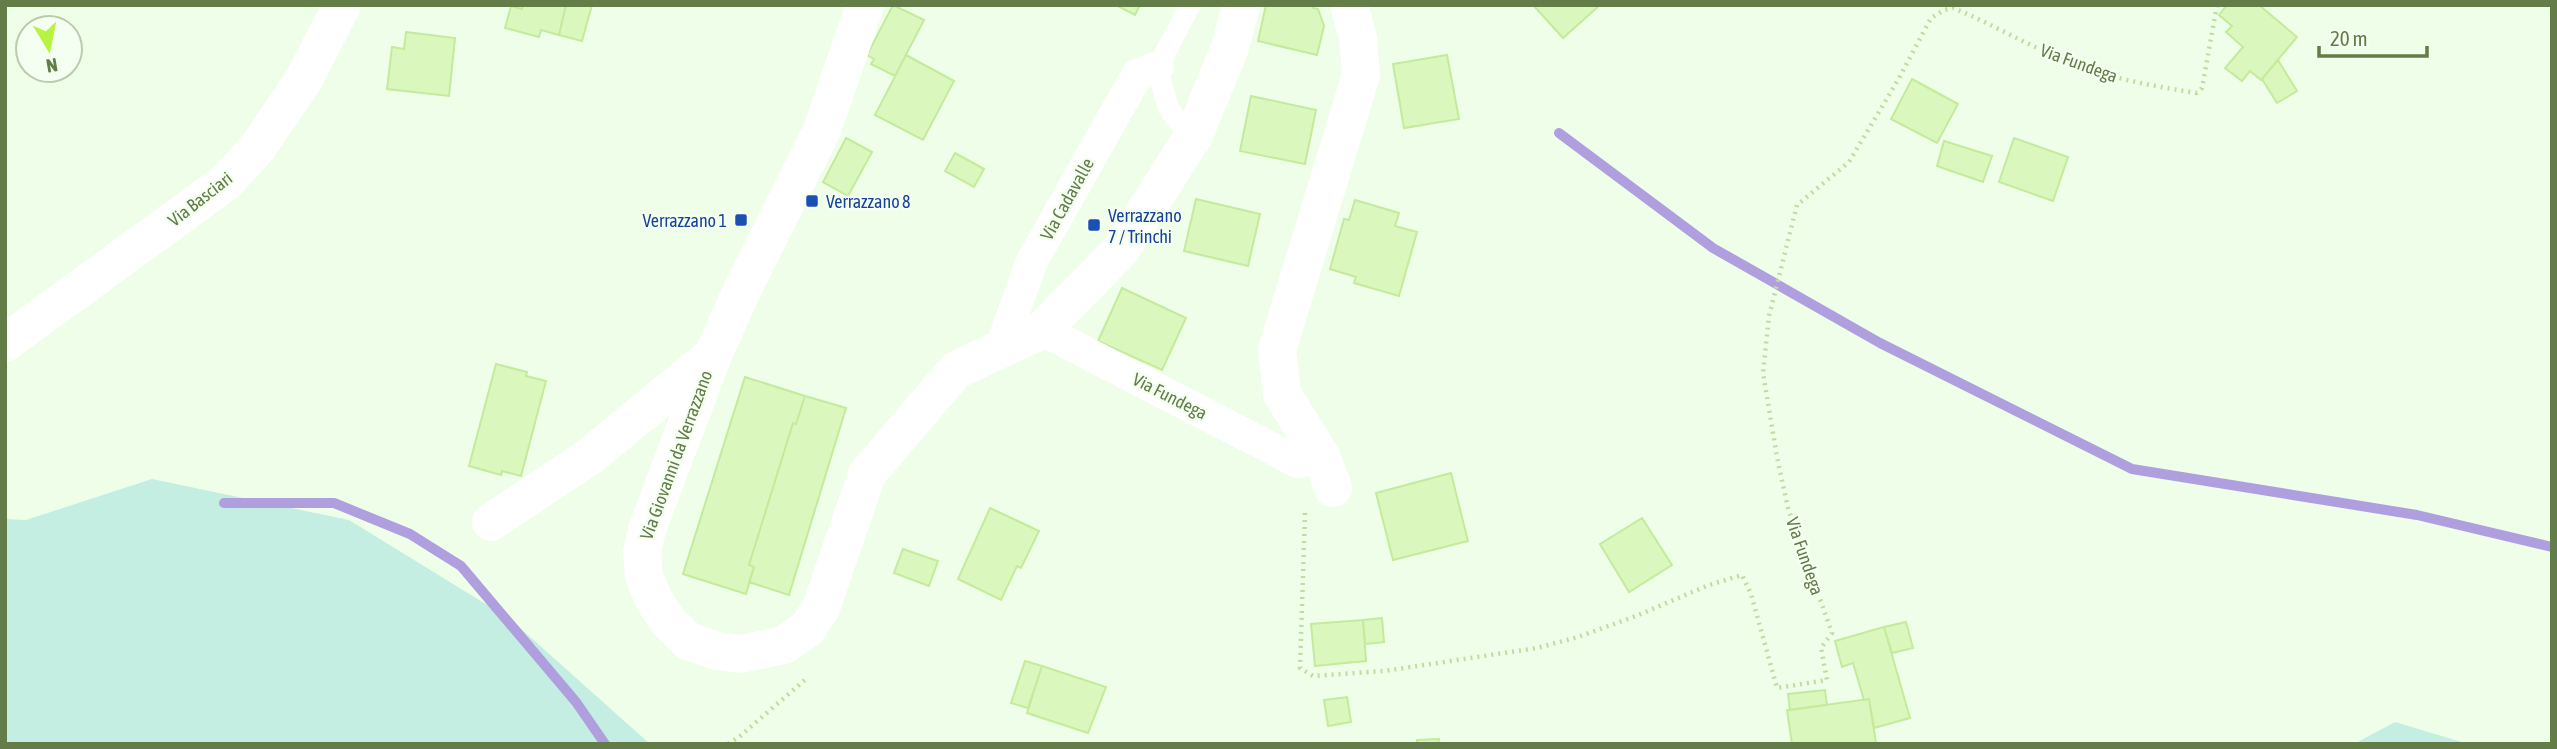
<svg xmlns="http://www.w3.org/2000/svg" width="2557" height="749" font-family="'Asap Condensed',sans-serif">
<style>
.green{fill:#c4eee2}
.lines{fill:none;stroke-linecap:round;stroke-linejoin:round}
.stream{stroke:#af9fde;stroke-width:10}
.building{fill:#daf7bd;stroke:#c4eb9b;stroke-width:2}
.path{stroke:#bedd9f;stroke-width:4.5;stroke-dasharray:2 5;stroke-linecap:butt}
.service{stroke:#fff;stroke-width:21}
.pedestrian{stroke:#fff;stroke-width:32}
.minor{stroke:#fff;stroke-width:38}
.tertiary{stroke:#fff;stroke-width:38}
.transit-dot{fill:#1a4fb4;stroke:#f5fff1;stroke-width:2.5}
.labels{text-anchor:middle;dominant-baseline:central;stroke-width:5;stroke-linejoin:round;paint-order:stroke}
.street-label{font-size:18px;fill:#647c48;stroke:#f5fff1}
.transit-label{font-size:18px;fill:#164399;stroke:#f5fff1;text-anchor:start}
</style>
<rect width="100%" height="100%" fill="#effee8"/>
<path class="green" d="M152,479L349,520L510,619L650,744H5V519L26,520Z
M2395,722L2465,743L2466,744H2354Z"/>
<g class="lines">
<path class="stream" d="M1559,133L1713,248L1880,343L2132,469L2417,515L2552,547
M224,503H334L410,534L461,566L576,702L605,744"/>
</g>
<path class="building" d="M523,5H566L559,35L541,30L539,37L505,28L511,6L522,9Z
M566,5H592L582,41L559,35Z
M893,5L924,20L895,76L871,64L874,59L867,55Z
M1116,5H1140L1135,15Z
M1266,5H1314L1313,8L1318,9L1324,26L1317,55L1258,41Z
M1533,5H1600L1563,38Z
M2227,5H2259L2297,37L2261,80L2250,71L2242,81L2225,68L2243,47L2226,32L2232,26L2219,15Z
M406,32L455,38L449,96L387,89L392,47L404,49Z
M906,55L954,81L923,140L875,115Z
M1447,55L1459,119L1404,128L1393,64Z
M2278,60L2297,91L2277,103L2262,79Z
M1912,79L1958,104L1937,143L1891,119Z
M1251,96L1316,110L1305,164L1240,151Z
M846,138L872,152L848,196L823,182Z
M2014,138L2068,157L2053,201L1999,182Z
M1944,141L1992,156L1983,182L1937,166Z
M955,153L984,169L974,187L945,171Z
M1196,199L1260,214L1248,266L1184,251Z
M1355,200L1399,213L1395,226L1417,232L1399,296L1354,283L1356,277L1330,269L1344,219L1349,220Z
M1122,288L1186,318L1162,370L1098,341Z
M496,364L527,372L526,376L546,381L521,476L502,471L501,475L469,466Z
M745,377L805,396L796,424L793,423L749,565L754,567L746,594L683,574Z
M805,396L846,408L789,595L749,582L754,567L749,565L793,423L796,424Z
M1451,473L1468,541L1393,560L1376,493Z
M990,508L1039,531L1021,568L1017,566L1001,600L958,579Z
M1642,518L1672,565L1629,592L1600,544Z
M903,549L938,561L929,586L894,573Z
M1382,618L1384,642L1365,644L1363,620Z
M1363,620L1366,661L1315,666L1311,624Z
M1906,622L1913,648L1892,653L1884,627Z
M1884,627L1910,718L1874,728L1869,699L1864,700L1853,663L1842,667L1835,641Z
M1025,661L1042,666L1028,708L1011,703Z
M1042,666L1106,687L1088,733L1027,713Z
M1825,690L1827,705L1790,710L1788,694Z
M1347,697L1351,722L1328,726L1324,700Z
M1869,699L1876,743L1792,744L1787,710Z
M1439,739L1438,744H1417V740Z"/>
<g class="lines">
<path class="path" d="M1305,513L1300,668L1313,676L1384,671L1537,648L1578,637L1636,616L1709,585L1742,575L1751,594L1777,688L1827,680L1821,648L1832,633L1788,508L1777,457L1763,373L1769,316L1797,205L1849,162L1898,80L1931,18L1944,10L1953,8C1990,23 2024,43 2061,59C2104,77 2151,86 2197,93L2202,88L2217,5
M728,744L739,737L806,679"/>
<path class="service" d="M1190,5L1158,67L1163,90L1169,109L1179,123L1194,135"/>
<path class="pedestrian" d="M1042,330L1298,462L1321,456
M1000,350L1032,261L1137,75L1158,67"/>
<path class="minor" d="M5,343L226,182L257,148L303,81L342,5
M1333,488L1321,456L1282,394L1277,350L1361,75L1358,38L1349,5
M491,522L589,457L713,355"/>
<path class="tertiary" d="M865,5L822,130L743,288L713,355L647,529L642,552L644,576L653,598L667,620L688,641L717,651L741,654L784,645L807,629L821,608L867,474L956,370L1042,330L1120,251L1194,135L1231,45L1241,5"/>
</g>
<g class="transit-dot">
<rect x="805" y="194" width="14" height="14" rx="3.5"/>
<rect x="734" y="213" width="14" height="14" rx="3.5"/>
<rect x="1087" y="218" width="14" height="14" rx="3.5"/>
</g>
<g class="labels">
<g class="street-label">
<text transform="translate(2079 63) rotate(20)">Via Fundega</text>
<text transform="translate(200 199) rotate(-38)">Via Basciari</text>
<text transform="translate(1067 199) rotate(-61)">Via Cadavalle</text>
<text transform="translate(1170 396) rotate(27)">Via Fundega</text>
<text transform="translate(676 455) rotate(-70)">Via Giovanni da Verrazzano</text>
<text transform="translate(1805 556) rotate(71)">Via Fundega</text>
</g>
<g class="transit-label">
<text x="826" y="201">Verrazzano 8</text>
<text x="1108" y="215">Verrazzano<tspan x="1108" dy="21">7 / Trinchi</tspan></text>
<text x="727" y="220" text-anchor="end">Verrazzano 1</text>
</g>
</g>
<rect width="2557" height="749" fill="none" stroke="#647c48" stroke-width="14"/>
<g transform="translate(49 49) rotate(170)"><circle r="33" fill="#f5fff1" stroke="#bbcbad" stroke-width="2"/>
<path d="M0-5L12 26L0 18L-12 26Z" fill="#b9f342"/>
<text y="-10" font-size="19" font-weight="bold" text-anchor="middle" fill="#647c48">N</text>
</g>
<path d="M2319 46v10h108v-10" fill="none" stroke="#647c48" stroke-width="3.5"/>
<text x="2330" y="46" font-size="21" fill="#647c48" stroke="#f5fff1" stroke-width="5" paint-order="stroke">20 m</text>
</svg>
